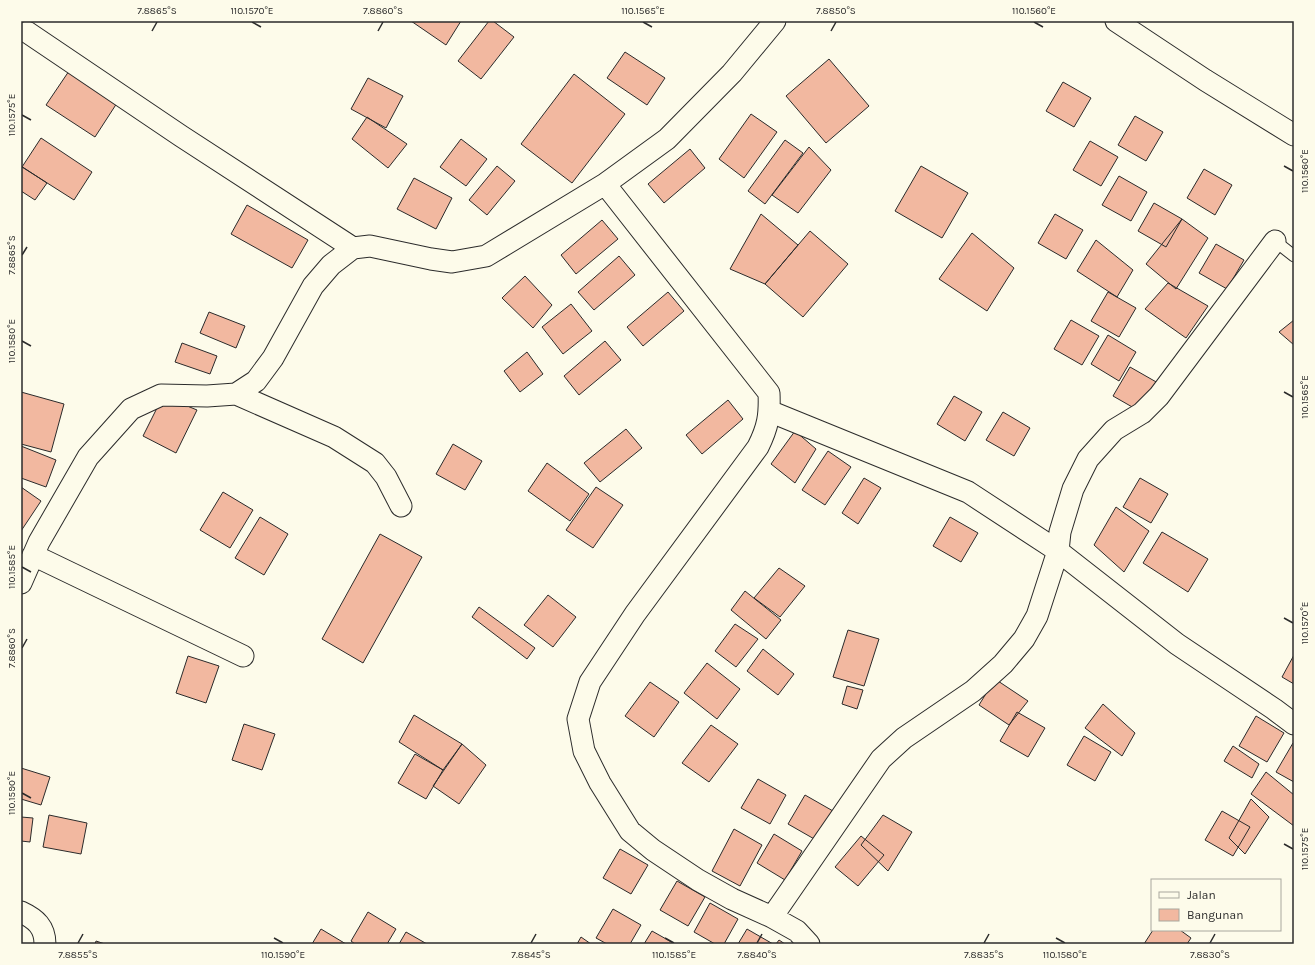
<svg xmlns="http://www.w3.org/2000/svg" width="1315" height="965" font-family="Karla,sans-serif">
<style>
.building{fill:#f2b8a0;stroke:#2b2b2b}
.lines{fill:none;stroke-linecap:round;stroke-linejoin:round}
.service-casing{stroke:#2b2b2b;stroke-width:13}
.minor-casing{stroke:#2b2b2b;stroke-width:23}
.service{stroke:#fdfbea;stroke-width:11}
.minor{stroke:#fdfbea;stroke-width:21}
.ticks{fill:none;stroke:#2b2b2b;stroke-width:1.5}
.neatline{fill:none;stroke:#2b2b2b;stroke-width:1.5}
.ticks-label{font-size:10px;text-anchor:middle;fill:#2b2b2b}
</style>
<rect width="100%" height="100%" fill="#fdfbea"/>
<path class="building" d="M411,21H461L446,45Z
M489,21H493L514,37L481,79L458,61Z
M625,52L665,78L647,105L607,78Z
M829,59L869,106L826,143L786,96Z
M69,71L117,103L95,137L46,105Z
M574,74L625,114L572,183L521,144Z
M368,78L403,96L386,128L351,109Z
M1063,82L1091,98L1074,127L1046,111Z
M751,114L777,132L744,178L719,159Z
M1135,116L1163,132L1146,161L1118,145Z
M367,117L407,144L388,168L352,139Z
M41,138L92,172L74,200L22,167Z
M461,139L487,159L466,186L440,167Z
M785,140L803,153L765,204L748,191Z
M1090,141L1118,157L1101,186L1073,170Z
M809,147L831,170L798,213L772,195Z
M690,149L705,168L664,203L648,184Z
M21,166L47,183L35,200L21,191Z
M497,166L515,181L487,215L469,200Z
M921,166L968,193L942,238L895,211Z
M1204,169L1232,185L1215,215L1187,198Z
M1119,176L1147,192L1131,221L1102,205Z
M414,178L452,198L436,229L397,209Z
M1154,203L1182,219L1166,247L1138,231Z
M247,205L308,240L292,268L231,234Z
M761,214L798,245L765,284L730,269Z
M1055,214L1083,230L1066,259L1038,243Z
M1182,219L1208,238L1176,289L1146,264Z
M602,220L618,239L576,274L561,255Z
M810,231L848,264L803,317L765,284Z
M972,233L1014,268L987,311L939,279Z
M1096,240L1133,270L1117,297L1077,271Z
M1216,244L1244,260L1227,289L1199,273Z
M619,256L635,275L594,310L578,292Z
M525,276L552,305L533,328L502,298Z
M1168,283L1208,306L1186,338L1145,309Z
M668,292L684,311L643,346L627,327Z
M1108,292L1136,308L1119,337L1091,321Z
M571,304L592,331L563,354L542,327Z
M209,312L245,326L236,348L200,333Z
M1071,320L1099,336L1082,365L1054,349Z
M1294,320V345L1279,332Z
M1108,335L1136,352L1119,381L1091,364Z
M605,341L621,360L579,395L564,376Z
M182,343L217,356L210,374L175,362Z
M527,352L543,374L520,392L504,371Z
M1130,367L1158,383L1141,412L1113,396Z
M21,392L64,404L51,452L21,444Z
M163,396L197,410L176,453L143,436Z
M954,396L982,412L965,441L937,424Z
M728,400L743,419L702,454L686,435Z
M1003,412L1030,428L1014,456L986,440Z
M626,429L642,448L600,482L584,463Z
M795,431L816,449L795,483L771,464Z
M453,444L482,461L465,490L436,474Z
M21,446L56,460L46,487L21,478Z
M828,451L851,467L825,505L802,490Z
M547,463L589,494L570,521L528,491Z
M864,478L881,488L858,524L842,513Z
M1140,478L1168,494L1151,523L1123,507Z
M21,487L41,501L21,531Z
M596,487L623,505L593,548L566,530Z
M223,492L253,510L230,548L200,530Z
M1116,507L1149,531L1124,572L1094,545Z
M260,517L288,534L264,575L235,558Z
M950,517L978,533L961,562L933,546Z
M1162,532L1208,559L1188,592L1143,563Z
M380,534L422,557L363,663L322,639Z
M779,568L805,586L780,617L754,598Z
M745,591L781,620L766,639L731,610Z
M548,595L576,617L553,647L524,625Z
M479,607L535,648L527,659L472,617Z
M735,624L758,639L736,667L715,651Z
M848,630L879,639L864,686L833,677Z
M763,649L794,674L778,695L747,671Z
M1294,655V684L1282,677Z
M188,656L219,666L206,703L176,693Z
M707,663L740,689L717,719L684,693Z
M995,679L1028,701L1009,725L979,705Z
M650,682L679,702L654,737L625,716Z
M847,686L863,690L857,709L842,704Z
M1103,704L1135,733L1122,756L1085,728Z
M1017,712L1045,728L1028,757L1000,741Z
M414,715L462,744L443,770L399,742Z
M1256,716L1284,733L1267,762L1239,746Z
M244,724L275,734L262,770L232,760Z
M711,725L738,744L709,782L682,763Z
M1084,736L1111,752L1095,781L1067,765Z
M1293,743H1294V782L1276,772Z
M462,744L486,765L459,804L433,786Z
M1233,746L1259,764L1252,778L1224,761Z
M415,754L443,770L426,799L398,783Z
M21,768L50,777L41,805L21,799Z
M1266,772L1294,795V826L1251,794Z
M758,779L786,795L770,824L741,808Z
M805,795L833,811L816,840L788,824Z
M1251,799L1269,817L1245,854L1229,838Z
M1222,811L1250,827L1233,856L1205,840Z
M49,815L87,823L81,854L43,847Z
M883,815L912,832L888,871L861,845Z
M21,817L33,818L30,842L21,841Z
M734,829L762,845L740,886L712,871Z
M774,834L802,851L785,880L757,863Z
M861,836L884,855L858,886L835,867Z
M620,849L648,865L631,894L603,878Z
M677,881L705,897L688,926L660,910Z
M710,903L738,919L724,944H715L694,932Z
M613,909L641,925L630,944H607L596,938Z
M368,912L396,929L387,944H355L351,941Z
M321,929L346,944H312Z
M747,929L773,944H738Z
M1153,930H1180L1191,938L1187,944H1144Z
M652,931L675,944H644Z
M406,932L427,944H399Z
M581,937L591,944H577Z
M779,940L785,944H776Z
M96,941L105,944H95Z"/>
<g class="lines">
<g class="service-casing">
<path id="service" d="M1275,241L1294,256"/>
</g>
<g class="minor-casing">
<path id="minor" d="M1116,21L1205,80L1294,135
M27,32L181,136L353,248
M605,184L769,393C770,415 768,427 758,447L635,614L590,682L578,719L584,751L600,783L630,831L653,850L698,880L732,899L772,917L797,931L809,944
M236,394L334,437L375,463L386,477L401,506
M769,411L968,492L1058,551L1177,644L1274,709L1294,724
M33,555L243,656
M21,583L39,542L88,457L131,409L161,395L207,396L236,394L256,381L273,358L313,286L331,265L353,248L370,246L431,259L452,262L486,256L605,184L667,139L732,73L775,21
M21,912C36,919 45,927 45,944
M772,917L881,759L904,738L973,691L1003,664L1024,639L1037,616L1058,551L1060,532L1073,489L1088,459L1114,430L1142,413L1159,396L1275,241"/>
</g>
<use href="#service" class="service"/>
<use href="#minor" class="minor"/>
</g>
<path class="ticks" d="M252,22L261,27M643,22L652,27M1034,22L1043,27M152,31L157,22M378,31L383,22M831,31L836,22M22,115L31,120M1284,166L1293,171M22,255L27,247M22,341L31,346M1284,392L1293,397M22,567L31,572M1284,618L1293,623M22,648L27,639M22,793L31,798M1284,844L1293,849M274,938L283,943M665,938L674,943M1056,938L1065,943M78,943L83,934M531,943L536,934M757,943L762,934M984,943L989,934M1210,943L1215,934"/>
<rect width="1315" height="965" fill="none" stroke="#fdfbea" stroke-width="44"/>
<rect x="1151" y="879" width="130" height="52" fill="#fdfbea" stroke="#a9a89e"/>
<rect x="1159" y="892" width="20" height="6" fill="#fdfbea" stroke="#a9a89e"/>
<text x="1187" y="899" font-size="12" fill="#2b2b2b">Jalan</text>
<rect x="1159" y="909" width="20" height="12" fill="#f2b8a0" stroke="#a9a89e"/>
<text x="1187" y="919" font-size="12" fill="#2b2b2b">Bangunan</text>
<rect x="22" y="22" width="1271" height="921" class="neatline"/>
<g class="ticks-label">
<text x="157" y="14">7.8865°S</text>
<text x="252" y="14">110.1570°E</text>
<text x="383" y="14">7.8860°S</text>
<text x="643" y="14">110.1565°E</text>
<text x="836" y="14">7.8850°S</text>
<text x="1034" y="14">110.1560°E</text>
<text transform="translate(11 115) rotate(-90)" y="4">110.1575°E</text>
<text transform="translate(1304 171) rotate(-90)" y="4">110.1560°E</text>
<text transform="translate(11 255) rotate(-90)" y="4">7.8865°S</text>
<text transform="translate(11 341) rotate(-90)" y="4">110.1580°E</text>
<text transform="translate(1304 397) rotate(-90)" y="4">110.1565°E</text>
<text transform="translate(11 567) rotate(-90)" y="4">110.1585°E</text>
<text transform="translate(1304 623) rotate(-90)" y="4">110.1570°E</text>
<text transform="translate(11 648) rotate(-90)" y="4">7.8860°S</text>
<text transform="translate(11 793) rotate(-90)" y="4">110.1590°E</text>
<text transform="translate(1304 849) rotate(-90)" y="4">110.1575°E</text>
<text x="78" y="958">7.8855°S</text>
<text x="283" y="958">110.1590°E</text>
<text x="531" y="958">7.8845°S</text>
<text x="674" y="958">110.1585°E</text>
<text x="757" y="958">7.8840°S</text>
<text x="984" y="958">7.8835°S</text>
<text x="1065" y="958">110.1580°E</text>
<text x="1210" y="958">7.8830°S</text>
</g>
</svg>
